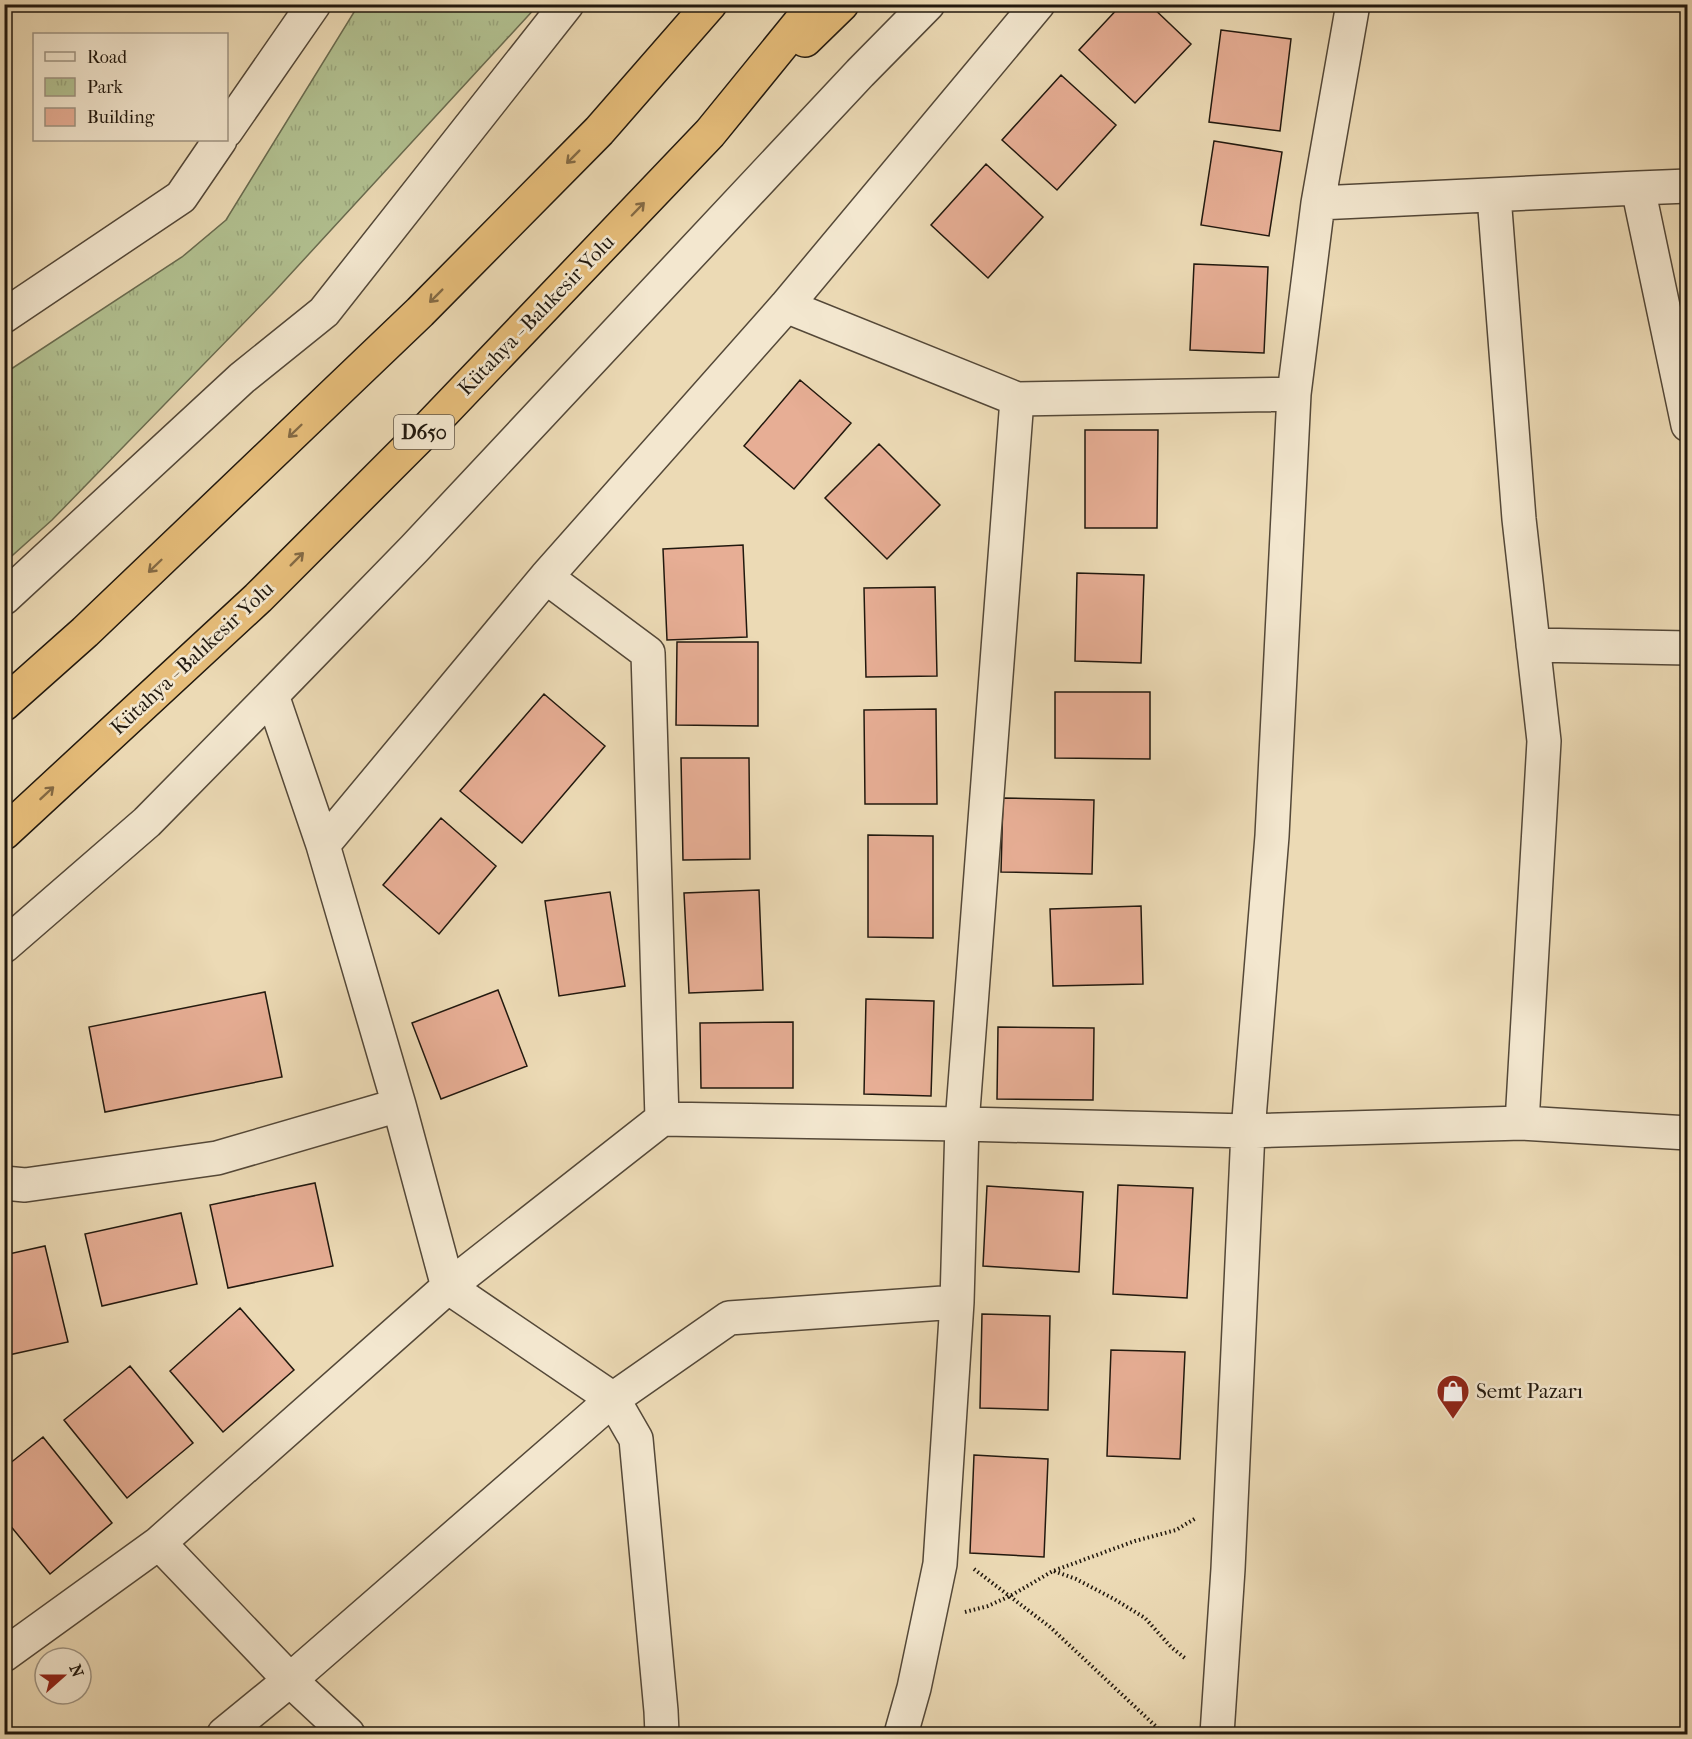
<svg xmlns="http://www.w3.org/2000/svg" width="1692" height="1739" font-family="'IM FELL French Canon',serif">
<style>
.park{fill:url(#park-tufts);stroke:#6a6c50;stroke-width:1.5}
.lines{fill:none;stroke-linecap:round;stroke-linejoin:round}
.stream{stroke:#69796f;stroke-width:10}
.building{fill:#e7ae95;stroke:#21180e;stroke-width:1.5}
.minor-casing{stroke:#544838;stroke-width:36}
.highway-casing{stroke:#21180e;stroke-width:36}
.path{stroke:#21180e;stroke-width:4;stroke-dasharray:1.5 3;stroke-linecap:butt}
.minor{stroke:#f3e7cf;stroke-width:33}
.highway{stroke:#e6bd7a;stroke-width:33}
.oneway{stroke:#846a44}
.labels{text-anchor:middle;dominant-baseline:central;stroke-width:5;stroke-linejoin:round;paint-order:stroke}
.shield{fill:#f3e7cf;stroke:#605648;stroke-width:1.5}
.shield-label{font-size:20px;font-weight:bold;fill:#21180e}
.street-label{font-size:21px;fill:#21180e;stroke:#f3e7cf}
.poi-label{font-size:21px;fill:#21180e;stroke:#f3e7cf;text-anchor:start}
</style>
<defs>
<pattern id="park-tufts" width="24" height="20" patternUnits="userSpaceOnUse" patternTransform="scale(1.5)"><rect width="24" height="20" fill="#b2c191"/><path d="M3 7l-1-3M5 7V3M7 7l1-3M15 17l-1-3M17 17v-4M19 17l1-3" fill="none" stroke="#99a57c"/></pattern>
</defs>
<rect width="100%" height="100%" fill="#ecdab5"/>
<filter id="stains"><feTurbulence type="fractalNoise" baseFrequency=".00333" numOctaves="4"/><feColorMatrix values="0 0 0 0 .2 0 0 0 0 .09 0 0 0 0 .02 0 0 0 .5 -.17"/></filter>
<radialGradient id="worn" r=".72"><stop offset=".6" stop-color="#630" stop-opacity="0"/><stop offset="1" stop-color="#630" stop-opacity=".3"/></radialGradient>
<path class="park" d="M359,4L538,5L274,292L52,520L5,562V373L182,257L226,220Z"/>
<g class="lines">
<path class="stream" d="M1685,4L1688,16"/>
</g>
<path class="building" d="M1122,4H1149L1191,44L1135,103L1079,50Z
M1221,30L1291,39L1280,131L1209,122Z
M1061,75L1116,125L1057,190L1002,140Z
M1214,141L1282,152L1269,236L1201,225Z
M986,164L1043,217L988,278L931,225Z
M1194,264L1268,267L1264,353L1190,350Z
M800,380L851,423L794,489L744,446Z
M1085,430H1158L1157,528H1085Z
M879,444L940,505L887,559L825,498Z
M743,545L747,637L667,640L663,549Z
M1077,573L1144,575L1141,663L1075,661Z
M935,587L937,676L866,677L864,588Z
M677,642H758V726L676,725Z
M1055,692H1150V759L1055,758Z
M544,694L605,746L522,843L460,791Z
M936,709L937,804H865L864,710Z
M681,758H749L750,859L683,860Z
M1003,798L1094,800L1092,874L1001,872Z
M441,818L496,866L439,934L383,885Z
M868,835L933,836V938L868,937Z
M759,890L763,990L689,993L684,893Z
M610,892L625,986L559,996L545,901Z
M1141,906L1143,984L1053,986L1050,909Z
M498,990L527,1066L441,1099L412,1023Z
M265,992L282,1077L105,1112L89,1027Z
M866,999L934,1001L931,1096L864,1094Z
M793,1022V1088H701L700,1023Z
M998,1027L1094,1028L1093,1100L997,1099Z
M315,1183L333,1266L228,1288L210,1205Z
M1118,1185L1193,1188L1187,1298L1113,1294Z
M987,1186L1083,1192L1079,1272L983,1266Z
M181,1213L197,1284L102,1306L85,1234Z
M45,1246L68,1342L4,1356V1255Z
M240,1308L294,1370L223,1432L170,1371Z
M982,1314L1050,1316L1048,1410L980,1408Z
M1111,1350L1185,1352L1180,1459L1107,1456Z
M130,1366L193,1443L127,1498L64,1420Z
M43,1437L112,1523L50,1574L4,1518V1468Z
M974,1455L1048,1459L1044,1557L970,1553Z"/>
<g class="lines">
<g class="minor-casing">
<path id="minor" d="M226,131L314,4
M1638,188L1688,186
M1494,196L1519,519L1544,741L1522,1123
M1318,203L1638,188L1688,425
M786,306L1017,399L1294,394
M4,316L181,197L220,140
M546,577L648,653L662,1119
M4,598L242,378L324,312L567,4
M1533,645L1688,648
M323,845L546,577L786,306L1038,4
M4,946L147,822L272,695L414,549L860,73L928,4
M4,1183L25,1185L217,1158L399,1105
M159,1543L290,1680L348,1734
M4,1655L159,1543L448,1287L399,1105L323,845L272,695
M224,1734L290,1680L613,1399L729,1318L957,1302
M662,1734L661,1711L636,1439L613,1399L448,1287L662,1119L962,1124L1248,1131L1522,1123L1688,1133
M901,1734L914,1688L940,1564L957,1302L962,1124L1017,399
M1217,1734L1228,1569L1248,1131L1272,836L1294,394L1318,203L1353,4"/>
</g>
<g class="highway-casing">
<path id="highway" d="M805,40L842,4
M4,704L85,632L420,312L599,131L710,4
M4,833L258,598L431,425L710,133L815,4"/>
</g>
<path class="path" d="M974,1569L1050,1627L1164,1734
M1054,1571L1076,1579L1114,1599L1145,1618L1171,1647L1186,1659
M965,1612L988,1606L1010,1596L1053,1571L1135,1541L1176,1530L1196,1518"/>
<use href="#minor" class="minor"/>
<use href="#highway" class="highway"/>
</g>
<defs><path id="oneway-shaft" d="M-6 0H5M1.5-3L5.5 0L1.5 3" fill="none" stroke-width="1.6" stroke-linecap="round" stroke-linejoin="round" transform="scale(1.5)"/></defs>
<g class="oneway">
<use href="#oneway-shaft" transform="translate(573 157) rotate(135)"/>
<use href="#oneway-shaft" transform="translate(638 209) rotate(-46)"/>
<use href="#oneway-shaft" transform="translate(436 296) rotate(135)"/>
<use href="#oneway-shaft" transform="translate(295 431) rotate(136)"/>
<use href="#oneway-shaft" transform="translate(297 559) rotate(-45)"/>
<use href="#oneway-shaft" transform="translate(155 566) rotate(136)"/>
<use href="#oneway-shaft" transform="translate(47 793) rotate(-43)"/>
</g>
<defs>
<g id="shop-pin" transform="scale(1.725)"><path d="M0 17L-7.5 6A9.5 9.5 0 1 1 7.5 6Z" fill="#8f2418" stroke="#f3e7cf"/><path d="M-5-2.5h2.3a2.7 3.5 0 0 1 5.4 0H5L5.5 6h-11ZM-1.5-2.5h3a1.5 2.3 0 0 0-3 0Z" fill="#fff"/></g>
</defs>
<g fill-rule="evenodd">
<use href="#shop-pin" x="1453" y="1391"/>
</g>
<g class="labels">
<rect class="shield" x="394" y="415" width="60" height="34" rx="4.5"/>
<g class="shield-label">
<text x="424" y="432">D650</text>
</g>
<g class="street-label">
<text transform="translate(536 315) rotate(-46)">Kütahya - Balıkesir Yolu</text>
<text transform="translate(192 658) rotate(-43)">Kütahya - Balıkesir Yolu</text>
</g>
<g class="poi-label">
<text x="1476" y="1391">Semt Pazarı</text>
</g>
</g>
<rect width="1692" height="1739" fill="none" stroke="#ecdab5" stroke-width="24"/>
<rect x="6" y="6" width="1680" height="1727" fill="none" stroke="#21180e" stroke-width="3"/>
<rect x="12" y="12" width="1668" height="1715" fill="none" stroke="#21180e" stroke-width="1.5"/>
<rect x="33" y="33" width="195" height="108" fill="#f3e7cf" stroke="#9f9482" stroke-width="1.5"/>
<rect x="45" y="52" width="30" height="9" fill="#f3e7cf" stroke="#9f9482" stroke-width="1.5"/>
<text x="87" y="63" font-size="18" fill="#21180e">Road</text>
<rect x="45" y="78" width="30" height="18" fill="url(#park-tufts)" stroke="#9f9482" stroke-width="1.5"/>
<text x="87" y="93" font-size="18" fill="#21180e">Park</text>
<rect x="45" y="108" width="30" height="18" fill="#e7ae95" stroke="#9f9482" stroke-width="1.5"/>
<text x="87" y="123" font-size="18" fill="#21180e">Building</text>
<g transform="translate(63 1676) rotate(69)"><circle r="28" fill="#f3e7cf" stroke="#9f9482" stroke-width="1.5"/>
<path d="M0-4.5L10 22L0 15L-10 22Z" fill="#8f2418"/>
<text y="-9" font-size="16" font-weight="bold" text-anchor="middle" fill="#21180e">N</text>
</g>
<rect width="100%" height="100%" filter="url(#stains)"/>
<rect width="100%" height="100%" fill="url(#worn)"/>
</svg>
